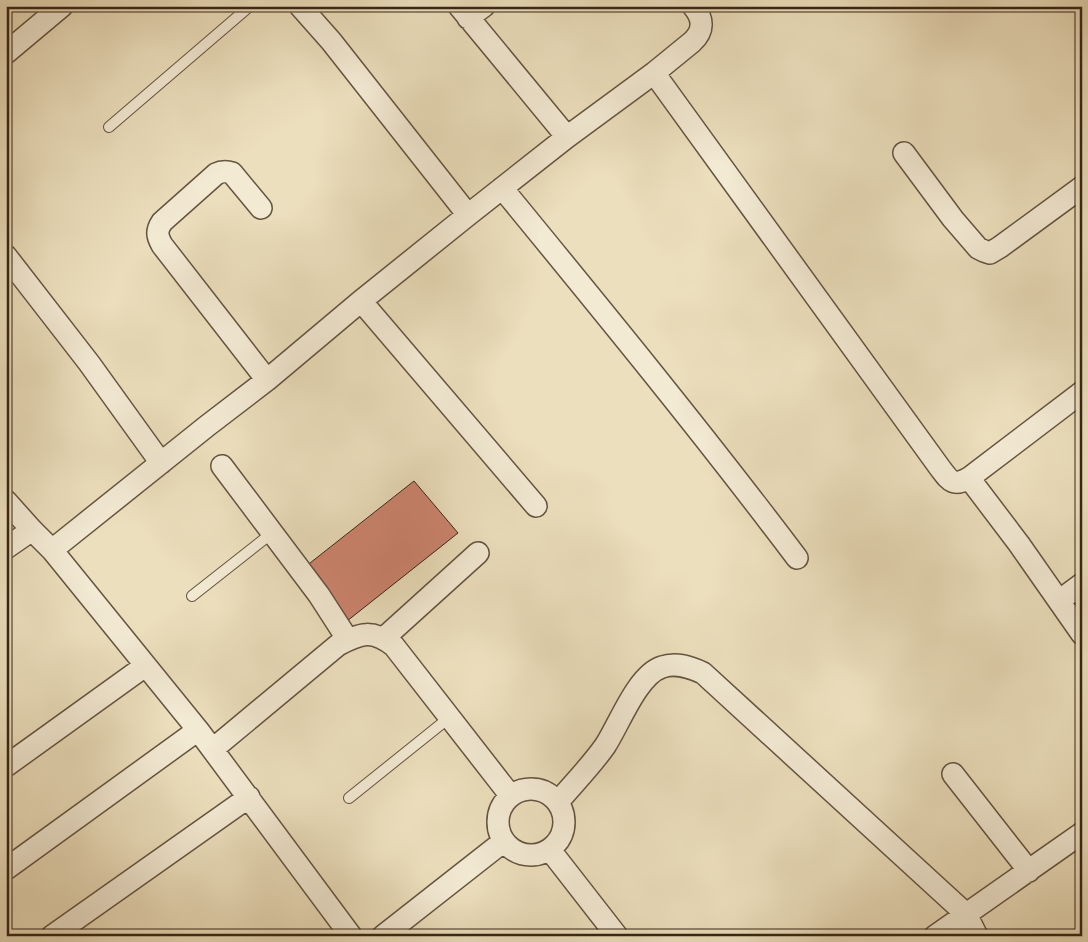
<svg xmlns="http://www.w3.org/2000/svg" width="1088" height="942" font-family="'IM FELL Great Primer',serif">
<style>
.shadow{fill:#0003}
.building{fill:#ce8570;stroke:#372517}
.lines{fill:none;stroke-linecap:round;stroke-linejoin:round}
.service-casing{stroke:#645440;stroke-width:12}
.minor-casing{stroke:#645440;stroke-width:24}
.service{stroke:#f3ead4;stroke-width:10}
.minor{stroke:#f3ead4;stroke-width:21}
</style>
<rect width="100%" height="100%" fill="#ecdfbd"/>
<filter id="stains"><feTurbulence type="fractalNoise" baseFrequency=".004" numOctaves="4"/><feColorMatrix values="0 0 0 0 .2 0 0 0 0 .09 0 0 0 0 .02 0 0 0 .5 -.17"/></filter>
<radialGradient id="worn" r=".72"><stop offset=".6" stop-color="#630" stop-opacity="0"/><stop offset="1" stop-color="#630" stop-opacity=".3"/></radialGradient>
<path class="shadow" d="M456,533L446,543L331,634L295,579Z"/>
<path class="building" d="M414,481L458,533L342,625L305,567Z"/>
<g class="lines">
<g class="service-casing">
<path id="service" d="M109,127L250,6
M192,596L272,533
M349,798L450,717"/>
</g>
<g class="minor-casing">
<path id="minor" d="M300,6L331,41L468,215
M459,6L567,137
M468,18L484,6
M6,53L62,6
M654,73L940,468C950,481 953,487 969,478L1082,392
M904,153L953,219L978,248L984,251L990,253L1000,247L1082,187
M502,188C602,310 702,432 797,558
M261,208L232,173C226,171 222,171 216,174L162,222C156,231 157,236 162,245L267,380
M6,256L89,363L161,463
M361,301L536,506
M222,466L319,595L348,640
M969,478L1019,544L1082,634
M6,501L32,530L52,550L198,730L351,936
M6,548L32,530
M52,550L207,426L267,380L361,301L468,215L567,137L654,73L692,42C704,31 704,19 693,6
M1059,601L1082,584
M384,638L478,553
M213,749L338,645C361,633 372,629 394,646L510,795
M6,766L145,666
M953,774L1029,871
M498 822a33 33 0 1 1 66 0a33 33 0 1 1-66 0Z
M558,802C573,784 591,766 605,746C619,725 637,675 662,667C676,662 690,667 703,673L966,914L977,936
M550,850L617,936
M6,869L198,730
M52,936L249,797
M383,936L504,841
M935,936L1082,833"/>
</g>
<use href="#service" class="service"/>
<use href="#minor" class="minor"/>
</g>
<rect width="1088" height="942" fill="none" stroke="#ecdfbd" stroke-width="25"/>
<rect x="8" y="8" width="1073" height="927" fill="none" stroke="#372517" stroke-width="2.5"/>
<rect x="12" y="12" width="1063" height="917" fill="none" stroke="#372517"/>
<rect width="100%" height="100%" filter="url(#stains)"/>
<rect width="100%" height="100%" fill="url(#worn)"/>
</svg>
